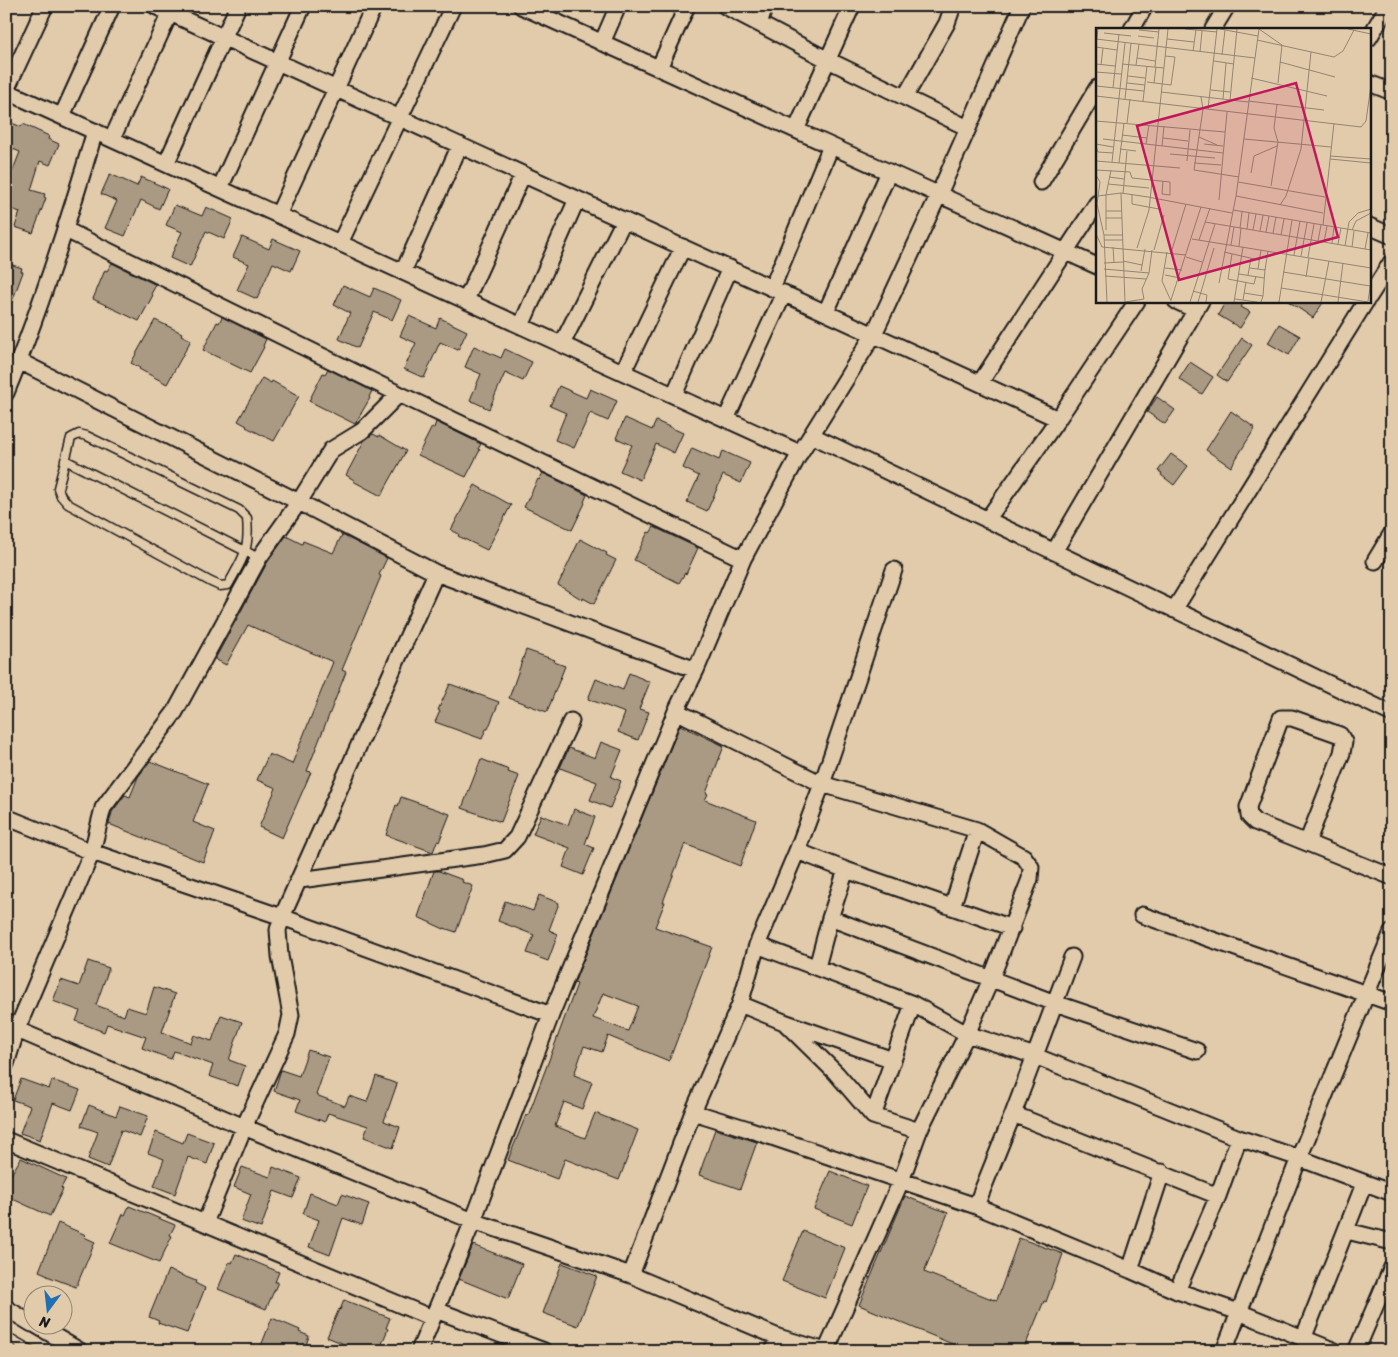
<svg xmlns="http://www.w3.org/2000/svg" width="1398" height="1357" font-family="Sriracha,sans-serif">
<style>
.building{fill:#ab9a83;stroke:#1c1c1c;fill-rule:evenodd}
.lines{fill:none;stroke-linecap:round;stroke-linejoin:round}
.lane-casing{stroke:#1c1c1c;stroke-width:11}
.street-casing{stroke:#1c1c1c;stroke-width:19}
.lane{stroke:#e2cbab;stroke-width:8}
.street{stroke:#e2cbab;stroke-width:15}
.inset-road{fill:none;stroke:#938572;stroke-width:1}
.view{fill:#c2185b;fill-opacity:0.15;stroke:#c2185b;stroke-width:2.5}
.inset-edge{fill:none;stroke:#1c1c1c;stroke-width:2.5}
</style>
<rect width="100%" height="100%" fill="#e2cbab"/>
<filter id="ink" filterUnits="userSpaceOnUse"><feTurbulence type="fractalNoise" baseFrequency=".02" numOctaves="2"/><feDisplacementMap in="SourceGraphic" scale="10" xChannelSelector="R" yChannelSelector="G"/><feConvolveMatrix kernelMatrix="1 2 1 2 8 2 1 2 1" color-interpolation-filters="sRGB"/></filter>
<g filter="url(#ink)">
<path class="building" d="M10,122L21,127L23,124L49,136L48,139L59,144L50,165L40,161L31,190L45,194L44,197L46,198L33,233L15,227L20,212L6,207V188L20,152L6,146V131Z
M110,174L137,186L141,177L168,189L159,209L141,200L125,236L105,228L117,201L101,194Z
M175,205L202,216L206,207L233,219L224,239L206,231L190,267L170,258L182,232L166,225Z
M242,237L269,249L273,239L300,251L291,271L273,263L257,299L237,290L249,264L233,257Z
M6,263L22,268L21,271L23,272L9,310H6Z
M112,263L156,285L151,294L153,295L139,321L93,299L105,270L107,271Z
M343,285L370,297L374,288L401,300L392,320L374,312L358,348L339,339L350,313L334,305Z
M1226,301H1245L1241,307L1250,312L1240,328L1218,315Z
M1288,301H1324L1313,318Z
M409,316L436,328L440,318L467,331L458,350L440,342L424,378L404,369L416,343L400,336Z
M222,317L266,339L263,346L264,347L250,373L203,350L217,322L219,323Z
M155,320L182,333L181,335L191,340L167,384L139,369L140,368L131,363Z
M1279,324L1300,336L1289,355L1268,343Z
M1242,338L1252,345L1227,382L1217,375Z
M474,346L501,358L505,349L532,362L523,381L505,373L489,409L470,400L481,374L465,367Z
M1190,362L1213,377L1202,394L1179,379Z
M328,369L372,391L369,397L370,398L355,424L309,401L323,373L325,374Z
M262,378L271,383L272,381L299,396L274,441L246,427L247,426L238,421Z
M559,386L586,398L590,389L617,401L608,421L590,413L574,448L555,440L566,413L550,406Z
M1157,397L1175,410L1165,424L1147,412Z
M1231,411L1255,428L1231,467L1206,450Z
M625,418L652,430L656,421L683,433L674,453L656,444L640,480L620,471L632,445L616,438Z
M436,422L481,444L478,449L480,450L466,477L418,455L432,427L434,428Z
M373,434L379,437V435L406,451L381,496L353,481L354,480L346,475L364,441Z
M692,448L719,460L723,451L750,463L741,483L723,475L707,511L687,502L699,476L683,468Z
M1171,454L1188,466L1174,485L1161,475L1162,473L1158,471Z
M543,473L587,495L584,502L585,503L572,530L524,507L538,479L539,480Z
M475,485L511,505L487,550L458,536L459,534L451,530Z
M654,527L698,548L686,574L685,573L679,583L634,560L648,532L650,533Z
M342,535L387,558L379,575L381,576L342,670L346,672L307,771L311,772L282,838L259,827L276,788L257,780L269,754L292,764L333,662L248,625L226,665L215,659L267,563L286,536L302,544L303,541L333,553Z
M580,539L607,553L606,555L616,560L594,604L583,598V600L558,585Z
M526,650L555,660L554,662L565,666L547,712L509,698Z
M629,673L650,682L639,709L649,712L638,740L618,732L625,713L588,699L596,679L623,690Z
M450,684L499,702L488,729H486L482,739L435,722L440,711L438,710Z
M680,725L724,746L706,793L708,794L705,800L756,820L740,866L685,844L663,902H665L655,927L712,947L669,1061L608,1036L602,1052L584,1046L574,1075L592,1082L582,1109L564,1102L555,1126L585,1138L595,1113L638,1130L619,1180L565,1159L557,1179L508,1160L526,1115L528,1116L555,1044L577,984L574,983ZM603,993L638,1006L628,1031L593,1018Z
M601,742L622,750L611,777L621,781L610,808L590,800L597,782L560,768L569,748L595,758Z
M481,759L509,770L508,772L519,776L501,822L462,808Z
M150,761L208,784L193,822L215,831L203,862L109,824L112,812L125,795L130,797L138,777Z
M401,797L450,814L439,842L437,841L433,852L386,835L396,805L398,806Z
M574,809L595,817L585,844L594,848L583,875L563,867L570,848L533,834L541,815L568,825Z
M434,871H439L463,880L462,882L473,886L456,932L444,928V929L418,917Z
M539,895L559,903L549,930L558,934L548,961L527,953L534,935L498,921L505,901L533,911Z
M88,961L109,968L96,1005L124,1016L127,1007L146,1013L154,987L175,994L162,1032L191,1043L194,1035L212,1041L221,1015L242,1022L229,1060L245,1066L238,1086L209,1076L213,1065L174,1051L171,1059L142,1048L146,1037L107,1024L104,1032L76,1021L80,1011L53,1001L61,980L79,986Z
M308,1050L329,1057L316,1095L345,1106L349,1096L367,1102L376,1076L397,1084L384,1121L400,1127L393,1148L364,1137L368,1126L328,1113L325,1122L296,1111L300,1100L274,1091L281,1070L299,1076Z
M21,1079L49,1089L52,1080L80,1090L72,1110L53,1103L40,1140L20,1133L30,1106L13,1100Z
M89,1105L116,1116L120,1106L148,1116L140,1137L121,1130L108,1167L88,1159L98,1132L81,1126Z
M715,1129L757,1142L740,1189L699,1175Z
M156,1132L183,1143L187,1133L214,1143L207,1164L188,1157L175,1194L154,1186L164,1159L148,1153Z
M21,1158L66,1179L61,1188L63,1189L50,1216L6,1196V1183Z
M242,1167L270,1177L273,1167L301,1178L293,1198L274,1191L261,1228L241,1221L251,1194L234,1187Z
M830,1171L867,1186L852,1224L814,1209Z
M310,1193L338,1204L342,1194L369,1204L362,1225L343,1218L330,1255L309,1247L319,1220L303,1214Z
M905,1196L948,1213L924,1272L994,1300V1299L997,1300L1019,1238L1063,1254L1046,1302L1044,1301L1023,1351H969L859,1305Z
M129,1206L175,1225L170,1235L172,1236L159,1263L110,1243L123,1214L125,1215Z
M58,1223L86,1235L84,1237L95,1242L76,1287L47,1276L48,1275L39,1271Z
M803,1231L845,1248L825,1298L782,1281Z
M473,1245L522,1264L508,1299L459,1279Z
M236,1254L279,1272L275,1282H278L266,1309L218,1289L229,1262L232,1263Z
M562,1263L597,1276L578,1326L543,1313Z
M168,1270L196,1281L195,1283L205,1288L187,1333L158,1323L159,1321L149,1317Z
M344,1300L390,1318L386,1328L388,1329L381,1346H379L376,1351H361L327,1337L339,1309L340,1310Z
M272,1318L300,1330L299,1332L309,1336L304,1351H259Z"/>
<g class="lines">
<g class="lane-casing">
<path id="lane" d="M79,434L87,436L239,510L247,518C250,551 243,558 228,585L220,586L211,582L68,504L61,496L58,488L71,438Z
M65,460L251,554
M6,1336L32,1351"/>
</g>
<g class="street-casing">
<path id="street" d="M155,6L1058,419
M521,6L1097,266
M725,6L828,60L968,128
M759,24L765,6
M1132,29L1145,6
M1213,29L1227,6
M1369,38L1388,6
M602,43L618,6
M659,68L687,6
M1369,83L1392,92
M6,90L45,6
M6,91L800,453
M905,97L947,23L953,6
M62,116L112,6
M796,130L852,6
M112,139L170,13
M166,164L238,6
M1041,182L1097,88
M220,188L303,6
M278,215L374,6
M1369,226L1392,236
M66,230L399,394L743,559
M340,243L453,6
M403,272L460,145
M772,288L831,146
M1369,297L1392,261
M466,300L523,174
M1176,301L1195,310
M826,312L889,172
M521,326L577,199
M562,344L624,220
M19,361L299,502L436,573L696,670
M623,372L683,247
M980,383L1097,203
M6,393C41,308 69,220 95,131
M674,395L730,268
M726,419L784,293
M811,435L1392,714
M987,520L1058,419L1137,301
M1054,552L1201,301
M1375,561L1392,533
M1174,610L1366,301
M676,711L822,784L977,830L1024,857L1031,867L1030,879L991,979L967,1034L919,1131L901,1181L826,1351
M6,817L92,852L282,917L551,1015
M1307,843L1342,753L1344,742L1340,735L1292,718H1281L1248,807L1249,816L1255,822L1392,877
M797,851L846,870L1012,928
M300,880L484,855L505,850L517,837L571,721
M952,907L977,830
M1142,915L1392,1003
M830,918L1055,1003L1197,1051
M757,945L913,1004L967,1034L1035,1056L1239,1138L1299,1158L1392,1193
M817,967L830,918L846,870
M740,1004L784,1022L893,1060
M784,1022L836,1073L873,1116L919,1131
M6,1025L244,1127L473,1221L631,1275L778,1337L826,1351
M6,1064L17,1029L92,852L103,808L175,712L259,558L299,502L331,450L362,431L399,394
M693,1112L748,1129L976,1206L1130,1270L1177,1291L1239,1312L1335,1351
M1013,1114L1218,1196
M873,1116L913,1004
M6,1140L432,1318
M976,1206L1013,1114L1072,957
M205,1223L244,1127L287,1034L291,1015L280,956L278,930L282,917L436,573
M1347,1231L1392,1242
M1130,1270L1162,1172
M631,1275L693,1112L740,1004L757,945L797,851L822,784L894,570
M1177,1291L1218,1196L1239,1138
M6,1308L32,1324
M436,1310L544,1351
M34,1324L80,1351
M1303,1339L1364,1184
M419,1351L473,1221L551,1015L676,711L696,670L743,559L800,453L874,334L939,194L1022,6
M773,1351L778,1337
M1224,1351L1299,1158L1392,932
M1356,1351L1392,1267"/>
</g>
<use href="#lane" class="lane"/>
<use href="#street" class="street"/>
</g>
</g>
<g transform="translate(1096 28)">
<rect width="275" height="275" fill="#e2cbab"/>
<path class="inset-road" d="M89,1L121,4M124,1L162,8M163,1L186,17L182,55M252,1L275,6M43,2L63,4M8,5L35,8M42,8L58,10M0,11L159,30M71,11L98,14M161,12L238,29L247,23L258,2M0,17L2,1M0,19L21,22M97,23L100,2M104,24L106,3M126,27L129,2M41,30L59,33M118,33L138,36M184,34L239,49M0,36L19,38M26,36L68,40M5,37L7,20M40,37L43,16M59,39L63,1M0,44L25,46M32,48L49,50M155,50L231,68M51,54L75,57L79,29L69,28M31,55L49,57M58,55L60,39M0,58L48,63M17,60L23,6M115,62L134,64M65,64L152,74M0,68L265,99L270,93L275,57M105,69L107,81L98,142L143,149M29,71L35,15M127,71L130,35M134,72L141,1M47,73L51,38M152,73L228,82M112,81L121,1M0,93L129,104M31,95L34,71M26,107L51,110M103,109L121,117M67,110L92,113M7,111L127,125M148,111L235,119M0,116L17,119M50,116L53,97M108,116L127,118M66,118L68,98M0,119L2,124L17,125M24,121L40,123M74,126L119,130M234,128L275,131M234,131L275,135M0,133L84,140M91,133L94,102M16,134L29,15M23,135L28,95M98,135L125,137M0,142L34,144L36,150L74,154V167L66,166L67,153M155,145L158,128L181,118M0,147L4,154L1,176L8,207L11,274M13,149L28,151M142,154L229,169M12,156L53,160M175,158L182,114L178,100L181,76M25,165L29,274M27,166L31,123M36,167V176L63,181M2,168L25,165L52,169L136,185M140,168L227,185M123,172L131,84M184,177L190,168L205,121L215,24M137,182L275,205M10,183H26M10,190H26M109,194L275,222M227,197L238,95M144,200L146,184M151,201L153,185M10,202V167L15,142M157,202L160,186M256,202L260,193L275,185M164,203L167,187M170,204L173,188M177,205L180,189M0,206L6,219L90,227M8,207H27M185,207L188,191M96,211L275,240M8,212H27M103,212L114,180M222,213L225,197M228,214L231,198M236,215L238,199M242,216L245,200M135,217L138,199M143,218L145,200M249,218L253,194L262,185L275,181M17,219L18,235M256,219L258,203M41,220L53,182L72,1M269,221L272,205M58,222L68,187M71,224L66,253L75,273M128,224L163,232M75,225L90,176M136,226L132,251L158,256L160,248M198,227L204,193M205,228L211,195M90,229L106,234M212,229L218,196M27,233L46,237M8,235L27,234M69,240L86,242M154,240L169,242L172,223M8,241L53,245M162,241L165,222M45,243L49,221M187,244L274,258M143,246L168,250M69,247L84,250M152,247L155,230M9,248L50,251M210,249L213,230M123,255L140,168L163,1M185,260L272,274M97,263L111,267L110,274M148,265L167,268L165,274M167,268L169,241M139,271L161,274M75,272L105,179M147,272L150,254M272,273L275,253M29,274L48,271L46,261L53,245L56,222M94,274L119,196M102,274L118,220M138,274L147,219M183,274L196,192M225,274L233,233M242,274L247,235"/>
<path class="view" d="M200,55L242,209L83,252L41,98Z"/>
<rect width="275" height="275" class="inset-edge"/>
</g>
<rect width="1398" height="1357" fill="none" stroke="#e2cbab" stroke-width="25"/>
<rect x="12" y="12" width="1373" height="1332" fill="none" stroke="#1c1c1c" stroke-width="2" filter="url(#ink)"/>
<g transform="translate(48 1310) rotate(195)"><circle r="24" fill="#e2cbab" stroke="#938572"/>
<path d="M0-4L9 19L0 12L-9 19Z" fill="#1f6fb2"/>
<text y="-8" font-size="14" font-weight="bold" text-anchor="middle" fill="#1c1c1c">N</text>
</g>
</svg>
